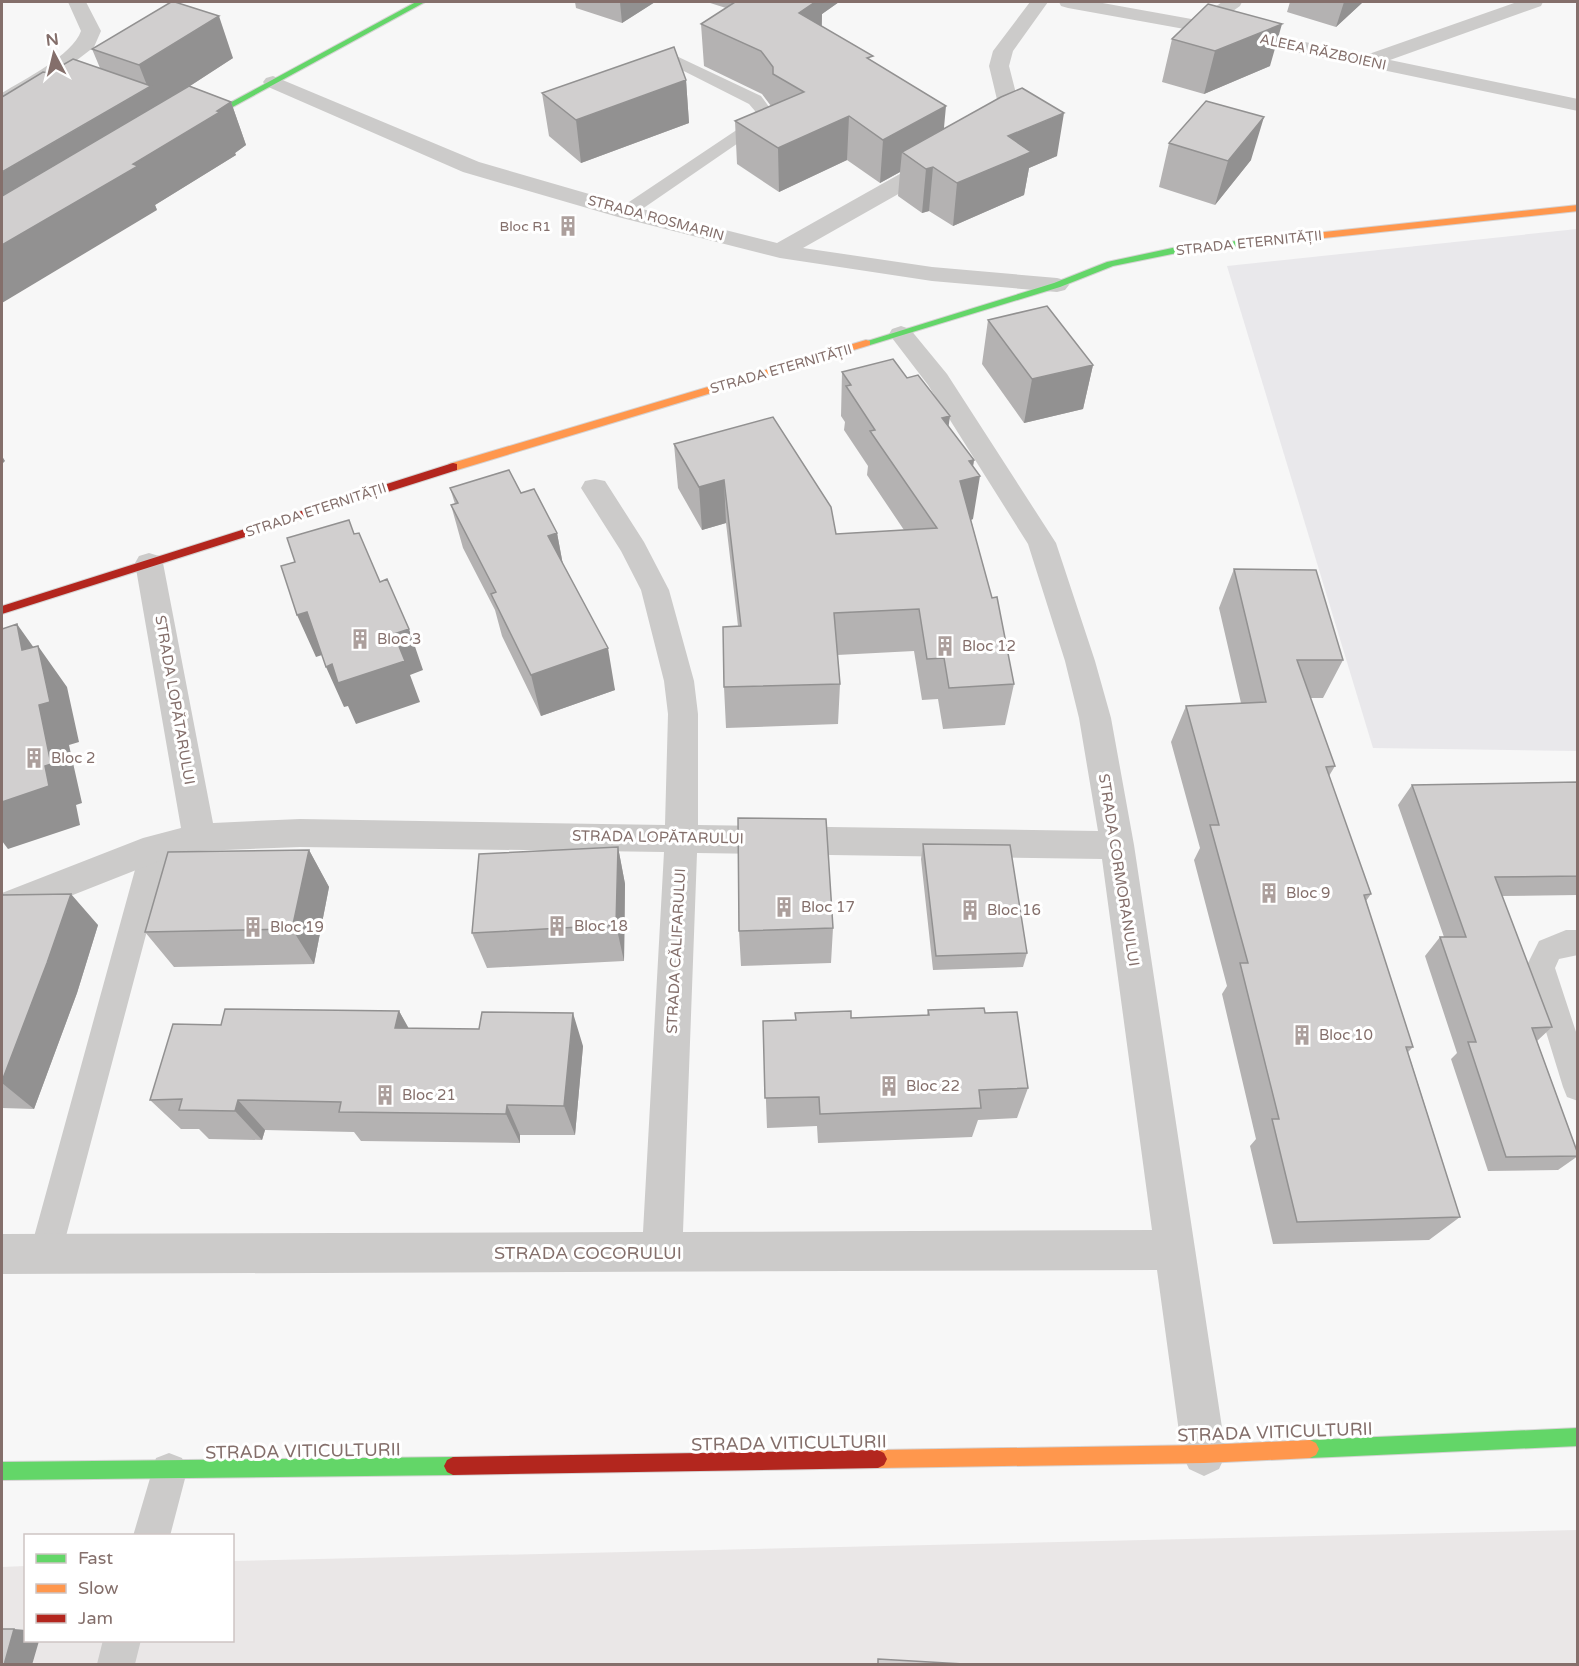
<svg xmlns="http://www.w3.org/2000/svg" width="1579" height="1666" font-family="'Varela Round',sans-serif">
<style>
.built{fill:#eae7e7}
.green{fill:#e9e8eb}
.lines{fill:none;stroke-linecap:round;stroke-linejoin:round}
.fast-casing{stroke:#d5d3d3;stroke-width:2}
.slow-casing{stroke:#d5d3d3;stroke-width:2}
.jam-casing{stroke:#d5d3d3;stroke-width:2}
.lane{fill:#cccbca;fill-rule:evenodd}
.street{fill:#cccbca;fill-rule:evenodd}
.fast{fill:#63d668;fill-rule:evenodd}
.slow{fill:#ff974d;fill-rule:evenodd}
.jam{fill:#b3261e;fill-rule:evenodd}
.wall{fill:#b4b2b2}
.shaded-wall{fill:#929191}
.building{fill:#d1cfcf;stroke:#929191;stroke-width:1.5}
.labels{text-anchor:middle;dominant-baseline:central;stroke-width:6;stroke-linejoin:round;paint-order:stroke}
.far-street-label{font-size:14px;fill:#846f6b;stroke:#fff}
.far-poi-label{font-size:14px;fill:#846f6b;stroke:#fff;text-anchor:end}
.poi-label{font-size:15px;fill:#846f6b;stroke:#fff;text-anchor:start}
.street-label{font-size:15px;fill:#846f6b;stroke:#fff}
.near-street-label{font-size:18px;fill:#846f6b;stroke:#fff}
</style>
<rect width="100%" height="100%" fill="#f7f7f7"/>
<path class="built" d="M1577,1530V1664H2V1567L25,1566L26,1640H232L233,1561Z"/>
<path class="green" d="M1577,229V751L1373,748L1227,266Z"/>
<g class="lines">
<g class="fast-casing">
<path id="fast" d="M416,2H425L196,127L189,125Z
M1267,238L1272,241L1270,243L1177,253L1113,266L1060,287L870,345H862L861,343L1054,283L1107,262L1177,247Z
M1578,1428V1446L1310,1458L1304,1455L1301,1449L1304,1443L1310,1440Z
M453,1457L459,1460L462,1466L459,1472L453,1475L2,1480V1462Z"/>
</g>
<g class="slow-casing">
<path id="slow" d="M1578,205V211L1267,244L1262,241L1267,238Z
M866,340L870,341V345L457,470L453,471L448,467L449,464Z
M1310,1440L1316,1443L1319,1449L1316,1455L1310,1458L1204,1463L878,1468L872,1465L869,1459L872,1453L878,1450L1204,1445Z"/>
</g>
<g class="jam-casing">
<path id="jam" d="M453,463L457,464V470L2,614V606Z
M878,1450L884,1453L887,1459L884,1465L878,1468L453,1475L447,1472L444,1466L447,1460L453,1457Z"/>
</g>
<path class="lane" d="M670,53L761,96L772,111L770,121L632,216H620L617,212L620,208L753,119L755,111L749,104L664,61L662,58L664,55Z
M155,837L165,840L169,848L61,1255L57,1267L45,1271L33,1267L29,1255L141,848L145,840Z
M1566,930H1578V955L1559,959L1555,968L1578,1038V1101L1567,1097L1563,1087L1526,967L1539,941Z
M169,1453L182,1458L187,1471L170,1536H133L156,1458Z
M103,1640H141L135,1664H97Z"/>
<path class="street" d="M68,2H86L101,31L94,47L51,80L9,105L2,107V93C23,80 73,55 81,31Z
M1030,2H1048L1013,51L1009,66L1021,113C1013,125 1001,138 986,134L983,130L1000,112L989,66L993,51Z
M1059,2H1097L1197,20L1222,2H1242L1240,6L1216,23L1366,55L1517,2H1543L1541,6L1390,60L1578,99V111L1201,32L1068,8L1061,6Z
M273,76L479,162L634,207L777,243L930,157L938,156L946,157L949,162L946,167L803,248L932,267L1057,278L1065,280L1069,285L1065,290L1057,292L932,281L780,258L618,217L463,172L266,86L263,82L266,78Z
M901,326L910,329L947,374L1056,543L1095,661L1111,718L1134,845L1226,1454L1219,1469L1204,1476L1189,1469L1182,1454L1157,1270L2,1274V1234L643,1232L664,852L300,847L199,851L159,861L2,923V893L143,838L181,828L135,563L139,556L149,553L159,556L163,563L213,823L300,819L665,825L668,714L664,681L641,590L621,551L581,488L585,481L595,479L605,481L644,542L669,590L694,681L698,714V825L1098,831L1079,718L1065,661L1028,544L928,385L889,334L892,329ZM697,853L1102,859L1152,1230L683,1232Z"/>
<use href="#fast" class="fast"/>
<use href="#slow" class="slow"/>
<use href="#jam" class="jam"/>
</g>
<path class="wall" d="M575,2H655L622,23L576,8Z
M707,2H839L822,14V26L873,62L944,129L1057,156L1029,168L1024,195L953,226L929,211L922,213L898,196L900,172L880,183L847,160L779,192L737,164L735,121L771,106L762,94L704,66L701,24L726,8Z
M1290,2H1363L1336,27L1287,12Z
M1172,39L1270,66L1204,94L1162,82Z
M92,49L233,58L190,86L231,102L246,145L235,153L236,155L155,205L157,210L49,73L100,68Z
M686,80L689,123L581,163L549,136L542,93Z
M1169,143L1251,160L1215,205L1159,187Z
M988,320L1093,365L1083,409L1024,423L982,364Z
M842,372L907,378L948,426L974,460L973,466V519L971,520L1014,684L1005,725L943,729L938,699L922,700L914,651L837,655L840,684L838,724L726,728L724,687L738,626L726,523L702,530L678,488L674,444L836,534L904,530L867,475L868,466L844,430L845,422L841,416Z
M450,488L521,493L557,533L563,565L615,690L541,716L502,636L495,610L463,548L451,505L455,504Z
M1234,569L1343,660L1323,698H1310L1335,766L1329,776L1371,894L1366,901L1413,1047L1408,1052L1460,1217L1429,1240L1273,1244L1250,1146L1256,1139L1222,994L1227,986L1194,860L1200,848L1171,742L1186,706L1241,703L1219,608Z
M1578,782V895L1502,896L1552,1027L1537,1041L1578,1154V1156L1558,1170L1488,1171L1451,1059L1457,1053L1425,956L1440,937H1444L1398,805L1412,785Z
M923,844L1027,953L1023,967L933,970L921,859Z
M618,847L625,884L624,961L487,968L472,933Z
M309,850L329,887L314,964L174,967L145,932Z
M2,895L98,925L77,993L34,1109L2,1108Z
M833,928L831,963L741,966L739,931Z
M928,1010L985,1013L1028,1088L1017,1118L978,1120L972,1137L818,1143L817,1126L767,1128L763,1021L927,1015Z
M399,1011L408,1028L583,1046L575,1135H520V1143L361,1141L354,1132L265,1130L262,1140L209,1139L199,1129H181L150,1100L221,1025Z"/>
<path class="shaded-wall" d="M620,2H655L622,23Z
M798,2H839L822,14L821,39L799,55Z
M1344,2H1363L1336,27Z
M219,16L233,58L159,106L2,230V172L148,88L139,65Z
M1282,24L1270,66L1204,94L1215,51Z
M686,80L689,123L581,163L576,120Z
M231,102L246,145L235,153L236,155L155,205L157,210L2,303V245Z
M946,106L942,149L902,152L900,172L880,183L883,140Z
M1064,113L1057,156L1029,168L1024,195L953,226L957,183L1008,136Z
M849,116L847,160L779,192L778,148Z
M1264,117L1251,160L1215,205L1228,161Z
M933,167L929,211L922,213L926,169Z
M1093,365L1083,409L1024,423L1032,379Z
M950,416L944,459L942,418Z
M2,456L5,461L2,464Z
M974,460L971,478L980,476L973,519L954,525L960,481L969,461Z
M724,480L726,523L702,530L699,487Z
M557,533L565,576L548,536Z
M307,612L325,654L316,657L297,615Z
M17,624L39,655L38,646L67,687L79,742L69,745L82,803L76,805L80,825L8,849L2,841V802L45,766L39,705L22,650Z
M409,629L423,670L410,675L420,702L356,724L348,706L344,707L326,667L394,634Z
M608,648L615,690L541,716L531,675Z
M618,847L625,884L624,961L616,925Z
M309,850L329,887L314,964L292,929Z
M71,894L98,925L77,993L34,1109L2,1083V1081Z
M399,1011L417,1043L395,1028Z
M573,1013L583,1046L575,1135L564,1106Z
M238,1100L265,1130L262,1140L235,1111Z
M507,1105L520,1135V1143L506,1114Z
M14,1629L26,1630V1641H39L32,1665H4Z"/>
<path class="building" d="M171,2H175L219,16L139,65L92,49Z
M735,2H815L799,13L873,56L867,58L946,106L883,140L849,116L778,148L735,121L804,92L773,74V67L761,51L701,24Z
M1208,4L1282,24L1215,51L1172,39Z
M674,47L686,80L576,120L542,93Z
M73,59L151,86L2,172V97L43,72L49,73Z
M189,86L231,102L217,111L220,112L133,164L138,166L2,245V196Z
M1022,88L1064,113L1008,136L1031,152L957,183L933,167L926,169L902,152L1001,97Z
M1206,101L1264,117L1228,161L1169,143Z
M1047,306L1093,365L1032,379L988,320Z
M893,359L907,378L918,375L950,416L942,418L974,460L969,461L980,476L960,481L992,598L997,597L1014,684L949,688L944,658L927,659L919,609L834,613L840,684L724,687L723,627L741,626L724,480L699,487L674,444L773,417L831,507L836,534L937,528L870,431L875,430L846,386L851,385L842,372Z
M509,470L521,493L534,489L557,533L548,536L608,648L531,675L491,594L496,592L451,505L458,503L450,488Z
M349,520L354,534L359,533L380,582L387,579L409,629L394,634L405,661L338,683L332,664L326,667L307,612L297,615L281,566L295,562L287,538Z
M1234,569L1316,570L1343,660H1297L1335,766L1326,767L1371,894L1364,895L1413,1047H1406L1460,1217L1297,1222L1272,1119H1279L1240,963H1248L1210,825H1219L1186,706L1266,702Z
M17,624L22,650L38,646L50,702L39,705L51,764L45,766L49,786L2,802V629Z
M1578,782V876L1495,877L1552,1027L1532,1028L1578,1154V1156L1506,1157L1468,1042H1476L1440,937H1466L1412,785Z
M738,818L826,819L833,928L739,931Z
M923,844L1010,845L1027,953L936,956Z
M618,847L616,925L472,933L479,854Z
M309,850L292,929L145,932L168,852Z
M71,894L47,963L2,1081V895Z
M984,1008L985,1013L1017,1012L1028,1088L979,1090L981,1108L820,1114L819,1097L765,1098L763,1021L796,1020L795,1013L851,1011V1018L929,1015L928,1010Z
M225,1009L399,1011L395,1028L479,1029L482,1012L573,1013L564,1106L507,1105L506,1114L339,1112L341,1102L238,1100L235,1111L179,1110L182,1099L150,1100L173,1024L221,1025Z
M2,1629H14L4,1665H2Z
M878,1659L981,1665H878Z"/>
<defs>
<g id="building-bare" transform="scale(1.62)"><path d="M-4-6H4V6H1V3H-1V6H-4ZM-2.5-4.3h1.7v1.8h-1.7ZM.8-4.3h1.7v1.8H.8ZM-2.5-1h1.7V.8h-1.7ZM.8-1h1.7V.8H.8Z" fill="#ac9f9c" stroke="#fff" stroke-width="2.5" paint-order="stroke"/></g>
</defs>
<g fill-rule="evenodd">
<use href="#building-bare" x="568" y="226"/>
<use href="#building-bare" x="360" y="639"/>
<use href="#building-bare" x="945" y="646"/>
<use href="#building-bare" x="34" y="758"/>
<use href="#building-bare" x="1269" y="893"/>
<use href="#building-bare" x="784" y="907"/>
<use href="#building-bare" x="970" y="910"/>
<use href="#building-bare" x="557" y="926"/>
<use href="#building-bare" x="253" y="927"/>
<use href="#building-bare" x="1302" y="1035"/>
<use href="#building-bare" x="889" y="1086"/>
<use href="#building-bare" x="385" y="1095"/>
</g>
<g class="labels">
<g class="far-street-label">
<text transform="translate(1323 52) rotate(12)">ALEEA RĂZBOIENI</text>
<text transform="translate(656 218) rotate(15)">STRADA ROSMARIN</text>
<text transform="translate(1249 243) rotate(-6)">STRADA ETERNITĂȚII</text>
<text transform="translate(781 369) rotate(-16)">STRADA ETERNITĂȚII</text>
<text transform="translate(316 510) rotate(-18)">STRADA ETERNITĂȚII</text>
</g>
<g class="far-poi-label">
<text x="551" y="226">Bloc R1</text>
</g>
<g class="poi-label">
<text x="377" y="639">Bloc 3</text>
<text x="962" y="646">Bloc 12</text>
<text x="51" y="758">Bloc 2</text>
<text x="1286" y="893">Bloc 9</text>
<text x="801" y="907">Bloc 17</text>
<text x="987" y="910">Bloc 16</text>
<text x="574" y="926">Bloc 18</text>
<text x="270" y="927">Bloc 19</text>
<text x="1319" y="1035">Bloc 10</text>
<text x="906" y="1086">Bloc 22</text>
<text x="402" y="1095">Bloc 21</text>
</g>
<g class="street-label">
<text transform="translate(175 700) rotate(80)">STRADA LOPĂTARULUI</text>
<text transform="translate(658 837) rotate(1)">STRADA LOPĂTARULUI</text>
<text transform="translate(1119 870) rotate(81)">STRADA CORMORANULUI</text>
<text transform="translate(676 951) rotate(-87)">STRADA CĂLIFARULUI</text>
</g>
<g class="near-street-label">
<text x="588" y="1253">STRADA COCORULUI</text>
<text transform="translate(1275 1432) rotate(-2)">STRADA VITICULTURII</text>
<text transform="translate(789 1443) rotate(-1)">STRADA VITICULTURII</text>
<text transform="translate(303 1451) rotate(-1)">STRADA VITICULTURII</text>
</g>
</g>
<rect width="1579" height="1666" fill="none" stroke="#846f6b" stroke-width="6"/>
<rect x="24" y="1534" width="210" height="108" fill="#ffffff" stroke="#cec5c4" stroke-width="1.5"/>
<rect x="36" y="1554" width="30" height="9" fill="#63d668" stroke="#cec5c4" stroke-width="1.5"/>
<text x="78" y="1564" font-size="18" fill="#846f6b">Fast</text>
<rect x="36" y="1584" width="30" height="9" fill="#ff974d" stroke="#cec5c4" stroke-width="1.5"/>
<text x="78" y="1594" font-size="18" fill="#846f6b">Slow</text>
<rect x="36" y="1614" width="30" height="9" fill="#b3261e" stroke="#cec5c4" stroke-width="1.5"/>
<text x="78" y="1624" font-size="18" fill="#846f6b">Jam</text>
<g transform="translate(54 54) rotate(353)" stroke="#ffffff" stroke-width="4.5" paint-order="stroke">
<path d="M0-4.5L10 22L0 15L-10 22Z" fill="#846f6b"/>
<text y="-9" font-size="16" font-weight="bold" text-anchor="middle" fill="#846f6b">N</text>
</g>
</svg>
